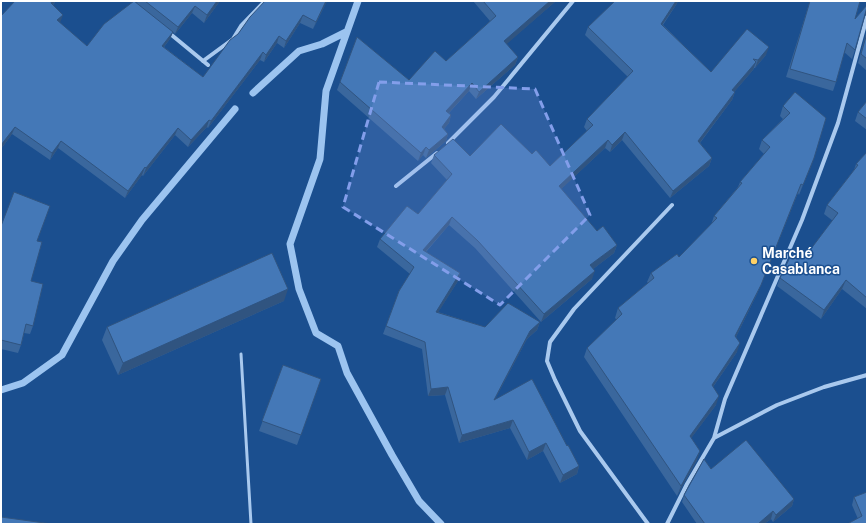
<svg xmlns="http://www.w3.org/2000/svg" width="868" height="525" font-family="'Public Sans',sans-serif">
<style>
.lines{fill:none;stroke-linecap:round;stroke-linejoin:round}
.stream{stroke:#9cc4f0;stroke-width:7}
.lane{stroke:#a9c9ee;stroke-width:3}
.street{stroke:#a9c9ee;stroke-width:4}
.wall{fill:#3a679d}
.shaded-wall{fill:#305480}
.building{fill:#4478b7;stroke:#305480}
.marked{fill:#839eea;fill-opacity:0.2;stroke:#839eea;stroke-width:3;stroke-dasharray:8 5;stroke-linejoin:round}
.poi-dot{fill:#ffd166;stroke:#1b4f8f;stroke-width:1.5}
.labels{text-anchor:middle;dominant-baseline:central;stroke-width:3;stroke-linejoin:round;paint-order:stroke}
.poi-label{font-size:14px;font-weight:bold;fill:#fff;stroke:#1b4f8f;text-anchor:start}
</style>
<rect width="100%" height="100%" fill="#1b4f8f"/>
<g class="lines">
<path class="stream" d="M358,1L326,91L320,159L290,244L299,289L316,333L338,346L347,373L392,455L419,501L441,524
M253,93L299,51L322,44L346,32
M1,390L23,383L62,355L113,261L142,220L235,109"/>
<path class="lane" d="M241,354L251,524"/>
<path class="street" d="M168,32L208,65
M203,61L233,39L241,26L265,1
M448,143L494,97L573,1
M396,186L437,153
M714,438L777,405L824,387L867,375
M648,524L580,431L555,380L547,361L550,342L574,309L672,205
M667,524L687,484L714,438L725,399L802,220L838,123L867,17"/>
</g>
<path class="wall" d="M56,1L53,5L60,23L87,46L137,3L138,1H220L204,23L192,13L175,34L173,32L170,39L164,47L203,77L327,1L313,29L300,23L284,48L277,43L264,62L260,60L208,128L207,127L188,147L175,135L143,176L142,175L125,198L58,148L50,160L12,134L1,149V16Z
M473,1H556L506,44L518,57L515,65L476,99L469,91L449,113L451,115L449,123L444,129L448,134L446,141L426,158L423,155L418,161L337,90L357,37L409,80L446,61L490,21Z
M615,1H678L676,5L663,25L711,72L766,55L755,68H754L753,70L734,92H735L732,100L700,143L712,158L709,166L670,198L622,140L610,152L605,148L561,189L597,231L617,245L614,253L593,269L592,279L541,322L475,248L449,225L426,252L460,273L458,281L438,312L485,327L540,322L537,330L527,339L495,399L567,446L579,466L577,474L560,483L543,451L527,460L510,428L459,443L445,395L428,396L422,349L383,334L399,291L410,274L377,247L380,239L418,214L447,180L431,163L434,155L470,156L532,154L550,166L587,131L584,127L587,119L628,77L585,35L588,27Z
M810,1H860L855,19L867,5V14L865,15L855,50L852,59L844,52L836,82L833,91L786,77Z
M867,30V71L858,63Z
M795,92L814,158L799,195L798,193L757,294L736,337L737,352L713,387L716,405L691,438L697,460L677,496L584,357L587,348L617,320L615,318L618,308L648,283L647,282L651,273L679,257L711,225L714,216L738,187L740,182L764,154L759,149L762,140L783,119L780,116L783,106Z
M867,101V130L855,121L858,112Z
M867,152V309L842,289L821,319L777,286L780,278L804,258L833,221L824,214L827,205L854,170L856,164Z
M1,226L37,241L31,281L33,326L30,334L24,333L21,345L18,353L1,349Z
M284,301L118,375L102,340L107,327Z
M283,365L321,379L297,445L259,431Z
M711,469L794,499L792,506L773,522L771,519L764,524H697L682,502L684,495Z
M854,497L867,524H848L849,523L858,519L852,505Z"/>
<path class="shaded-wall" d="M52,1H56L48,10L51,3Z
M217,1H220L204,23L207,15Z
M326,1H327L313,29L316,22Z
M550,1H556L501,49L504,41Z
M676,1H678L676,5L658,31L661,24Z
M195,6L192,13L175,34L178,27Z
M867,7V14L864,16Z
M63,15L60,23L57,20Z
M303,15L300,23L284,48L286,41Z
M173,32L170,39L159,53L162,46Z
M279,36L277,43L264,62L266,55Z
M769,47L766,55L755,68L758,60Z
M263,52L260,60L208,128L211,121Z
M518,57L515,65L476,99L479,92Z
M756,62L753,70L729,98L732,90Z
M472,83L469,91L443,119L446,111Z
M735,92L732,100L695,149L698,141Z
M451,115L449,123L439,135L442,127Z
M209,120L207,127L188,147L191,140Z
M15,127L12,134L1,149V145Z
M178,128L175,135L143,176L146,168Z
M625,132L622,140L610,152L612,145Z
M448,134L446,141L426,158L429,150Z
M608,140L605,148L556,194L559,186Z
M61,141L58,148L50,160L52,153Z
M426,147L423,155L418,161L421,153Z
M712,158L709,166L670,198L673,191Z
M814,158L811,167L799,195L803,185Z
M145,167L142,175L125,198L128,191Z
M798,193L757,294L732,345L735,336Z
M452,217L449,225L420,258L423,250Z
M617,245L614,253L588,273L590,265Z
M595,271L592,279L541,322L544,314Z
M460,273L458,281L434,319L436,312Z
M846,280L842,289L821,319L824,310Z
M288,289L284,301L118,375L123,363Z
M540,322L537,330L527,339L491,407L494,400L530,331Z
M740,343L737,352L708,394L712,385Z
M448,387L445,395L428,396L431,389Z
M719,396L716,405L686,445L690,436Z
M513,420L510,428L459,443L462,435Z
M546,443L543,451L527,460L529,452Z
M700,451L697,460L677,496L681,486Z
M579,466L577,474L560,483L563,475Z
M794,499L792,506L773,522L776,515Z
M773,511L771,519L764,524H758Z"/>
<path class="building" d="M15,1H52L51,3L63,15L57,20L87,46L104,24L134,1L173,32L162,46L203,77L230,40L238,34L250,17L265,1H326L316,22L303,15L286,41L279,36L266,55L263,52L211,121L209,120L191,140L178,128L146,168L145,167L128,191L61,141L52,153L15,127L1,145V35L2,34H1V16Z
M145,1H217L207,15L195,6L178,27Z
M483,1H550L504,41L518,57L479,92L472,83L446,111L451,115L442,127L448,134L429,150L426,147L421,153L340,82L357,37L409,80L435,51L446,61L496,16Z
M615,1H676L661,24L711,72L747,29L769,47L758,60L753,59L756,62L732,90L735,92L698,141L712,158L673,191L625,132L612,145L608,140L559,186L597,231L603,226L617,245L590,265L595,271L544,314L478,241L452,217L423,250L460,273L436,312L485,327L508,303L540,322L530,331L494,400L532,379L567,446L568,445L579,466L563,475L546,443L529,452L513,420L462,435L448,387L431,389L425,342L386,326L399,291L414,267L380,239L407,206L418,214L452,174L434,155L453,139L470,156L501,124L532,154L536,150L550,166L593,125L587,119L633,71L588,27Z
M810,1H860L855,19L867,5V7L855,50L847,43L836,82L790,69Z
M867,33V59L861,54Z
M795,92L826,118L814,158L803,185L801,184L761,285L735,336L740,343L712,385L719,396L690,436L700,451L681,486L587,348L622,314L618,308L654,278L651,273L677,254L679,257L717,218L714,216L742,183L740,182L770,147L762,140L790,113L783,106Z
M867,101V119L858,112Z
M867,152V298L846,280L824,310L780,278L794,249L804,258L838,213L827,205L858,165L856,164Z
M14,192L50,206L37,241L42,242L31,281L43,284L33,326L26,324L21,345L1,340V226Z
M272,253L288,289L123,363L107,327Z
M283,365L321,379L301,435L262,421Z
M746,440L794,499L776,515L773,511L758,524H705L684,495L704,459L711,469Z
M867,492V524H849V523L862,516L854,497Z
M1,517L52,524H1Z"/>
<path class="marked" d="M379,82L535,89L590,215L500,305L343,207Z"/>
<circle class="poi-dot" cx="754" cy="261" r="4"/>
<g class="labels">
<g class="poi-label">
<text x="762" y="253">Marché<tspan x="762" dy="16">Casablanca</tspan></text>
</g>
</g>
<rect width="868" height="525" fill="none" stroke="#ffffff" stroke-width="4"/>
</svg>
